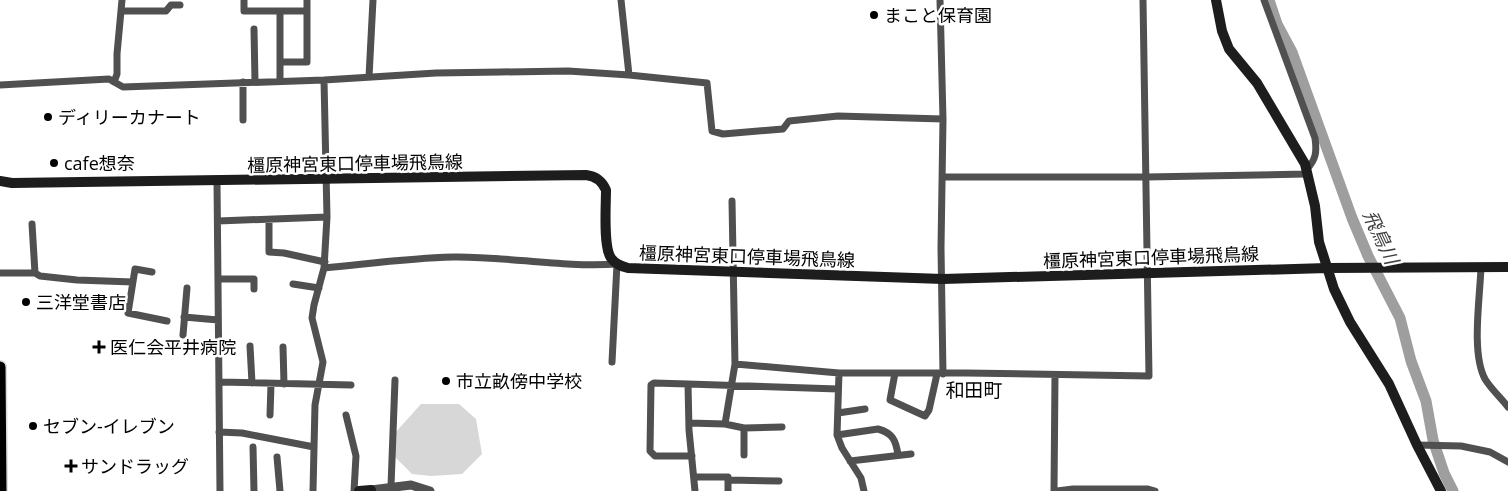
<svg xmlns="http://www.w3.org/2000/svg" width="1508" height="491" font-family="'Open Sans','Noto Sans JP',sans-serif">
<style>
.green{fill:#d7d7d7}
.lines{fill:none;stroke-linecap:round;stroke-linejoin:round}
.river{stroke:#9e9e9e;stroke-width:11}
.trunk-casing{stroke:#dbdbdb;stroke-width:14}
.minor{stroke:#505050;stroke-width:7}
.tertiary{stroke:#505050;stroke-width:9}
.secondary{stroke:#1d1d1d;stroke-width:10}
.trunk{stroke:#000;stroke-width:11}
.poi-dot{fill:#000;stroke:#fff;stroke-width:2}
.labels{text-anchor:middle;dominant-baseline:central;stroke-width:5;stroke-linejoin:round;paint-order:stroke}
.poi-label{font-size:18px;fill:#000;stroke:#fff;text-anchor:start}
.street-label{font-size:18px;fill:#000;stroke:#fff}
.water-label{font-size:19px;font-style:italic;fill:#3f3f3f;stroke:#fff}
.neighbourhood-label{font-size:19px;fill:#000;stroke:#fff}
</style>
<rect width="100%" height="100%" fill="#fff"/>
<path class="green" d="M421,404H459L476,419L482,454L462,474L431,476L412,474L395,457V433Z"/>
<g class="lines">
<path class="river" d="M1269,0L1277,24L1292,52L1352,218L1368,256L1400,318L1411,361L1426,401L1433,440L1444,473L1453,491"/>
<g class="trunk-casing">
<path id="trunk" d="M0,367L1,491"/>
</g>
<path class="minor" d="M244,0V11H307
M621,0L629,75
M940,0L943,119L941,248L943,374
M1264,0L1315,138C1317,152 1316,160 1306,170
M122,11H166L171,5H180
M254,29L255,82
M280,62H307V0
M369,77L373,0
M280,81V11
M114,82L117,74V54L122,0
M243,82V120
M0,85L109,79L123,87L324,80L436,73L501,72L568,71L629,75L707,83L712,131L723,134L783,129L789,121L838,116L943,119
M943,177H1146L1307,174
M217,181L220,491
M269,220V252L284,253L325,262
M218,221L327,217
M32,224L35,273
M1481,267C1480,298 1471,353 1485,379C1491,389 1501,398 1508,407
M324,268L327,217L324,80
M152,272L135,269L128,313L167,321
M0,273H35L40,276L77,280L133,282
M218,279H254V289
M293,284L319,288
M184,317L218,320
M183,335L187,288
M250,346L252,383
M283,347L284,384
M735,364L839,373H966L1149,376L1143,0
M839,373L837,435L842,448L861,478L864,491
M895,373L890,400L925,416L929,410L937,374
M219,382L351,385
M688,384L654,383L651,385L650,451L655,456H692
M838,413L865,409
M270,415L271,384
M346,415L356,456L354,491
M689,423L725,424L744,428L782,427
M725,424L735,364L732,201
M219,432L242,433L314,447
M837,435L878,429C893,433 896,441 898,455
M1417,445L1461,446L1490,452L1508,462
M253,447L254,491
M744,455V428
M277,457L280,491
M850,461L911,454
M694,477H728V491
M728,480L779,481
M391,486L395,380
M313,491L315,405L323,362L312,318L314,305L324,268C367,264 410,258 453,257C506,256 563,268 617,264L612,362
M695,491L689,430L688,384L838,389
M1054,491L1055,375
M1057,491L1073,489H1148L1155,491"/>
<path class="tertiary" d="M371,490L411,485L430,491"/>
<path class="secondary" d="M1216,0L1222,31L1229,49L1257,83L1305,164L1315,206L1319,242L1334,289L1350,322L1389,384L1417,445L1441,491
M0,181L12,183L586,175C596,176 602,181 606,190C606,205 603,247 611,258C615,264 621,266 628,268L943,279L1327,268L1508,267
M359,491L371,490V491"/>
<use href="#trunk" class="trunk"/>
</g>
<g class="poi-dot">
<circle cx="874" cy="15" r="5"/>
<circle cx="48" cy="117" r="5"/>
<circle cx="54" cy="163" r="5"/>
<circle cx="26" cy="302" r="5"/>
<path d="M96.5 339.5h5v5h5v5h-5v5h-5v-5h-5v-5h5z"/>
<circle cx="446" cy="381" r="5"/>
<circle cx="33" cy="426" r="5"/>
<path d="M68.5 458.5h5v5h5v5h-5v5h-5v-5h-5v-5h5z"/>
</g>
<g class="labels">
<g class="poi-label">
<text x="884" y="15">まこと保育園</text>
<text x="58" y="117">ディリーカナート</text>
<text x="64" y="163">cafe想奈</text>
<text x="36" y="302">三洋堂書店</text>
<text x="110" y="347">医仁会平井病院</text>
<text x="456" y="381">市立畝傍中学校</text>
<text x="43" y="426">セブン-イレブン</text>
<text x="81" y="466">サンドラッグ</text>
</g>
<g class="street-label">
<text transform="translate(355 163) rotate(-1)">橿原神宮東口停車場飛鳥線</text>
<text transform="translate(747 256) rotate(2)">橿原神宮東口停車場飛鳥線</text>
<text transform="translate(1151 257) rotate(-2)">橿原神宮東口停車場飛鳥線</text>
</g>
<g class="water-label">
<text transform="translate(1381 237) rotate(65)">飛鳥川</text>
</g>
<g class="neighbourhood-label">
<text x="974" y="390">和田町</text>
</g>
</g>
</svg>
